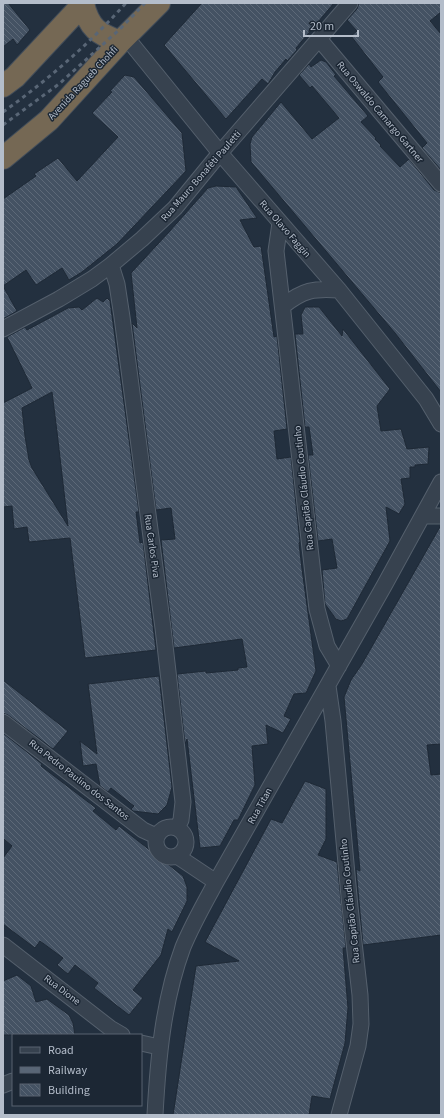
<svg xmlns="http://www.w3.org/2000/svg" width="444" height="1118" font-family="'Source Sans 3',sans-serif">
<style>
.building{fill:url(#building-back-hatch);stroke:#1e2936;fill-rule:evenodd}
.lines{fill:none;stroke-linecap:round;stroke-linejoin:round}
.street-casing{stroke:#55606d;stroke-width:17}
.highway-casing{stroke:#424d5a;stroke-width:24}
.street{stroke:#37424f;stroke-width:15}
.highway{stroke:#756854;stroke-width:22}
.rail{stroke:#596676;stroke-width:3;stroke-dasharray:4 4;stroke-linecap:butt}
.labels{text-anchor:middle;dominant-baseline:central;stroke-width:3;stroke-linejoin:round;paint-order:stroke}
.street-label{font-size:10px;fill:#b4bdca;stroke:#1c2734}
</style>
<defs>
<pattern id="building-back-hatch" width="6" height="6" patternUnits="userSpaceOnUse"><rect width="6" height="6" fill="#445263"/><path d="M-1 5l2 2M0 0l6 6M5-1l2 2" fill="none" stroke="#5d6978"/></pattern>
</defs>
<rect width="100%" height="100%" fill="#23303f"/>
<path class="building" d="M3,3H8L30,30L17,45L13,39L3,47Z
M202,3H334L296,48L297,50L287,61L286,59L275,72L268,84L262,79L226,119L164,45Z
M359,3H441V12L430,21L441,34V170L422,148L427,143L378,82L383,77L351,36L357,31L347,20L357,9Z
M321,60L326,62L336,75L334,76L368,116L361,122L376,138L375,139L381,145L380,146L400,167L409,159L434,190L441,193V392L395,333L251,162L250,144L252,137L281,102L312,139L339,118L312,86L310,88L299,75L309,64L311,67Z
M125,75L134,77L182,133L186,171L117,244L82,272L69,280L62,268L36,285L26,270L3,286L17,311L3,319V199L36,176L34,174L58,158L77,181L118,137L92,113L112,92L110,91Z
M216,186L236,187L257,218L240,220L254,247L261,246L274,337L277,336L287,429L274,431L277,459L291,457L300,542L299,543L302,569L316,671L306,693L294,694L284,716L291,719L283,733L266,725L268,744L252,746L255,785L238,820H234L220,846L200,848L187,739L185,744L177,674L206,671V673L238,670V668L247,667L242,639L174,648L161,540L175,539L171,508L156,510L132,323L137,328L131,273L169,232L208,188Z
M97,298L103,302L107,298L110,301L139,512H136L140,543L143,542L156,650L85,658L70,538L29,542L27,527L14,529L12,506L3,507V403L32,388L7,337L25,327L27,330L68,308L79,307L82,310ZM52,392L57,432L68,526L32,468L29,460L25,436L22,408Z
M305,307H319L342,336L343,329L390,389L377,406L381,431L401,429L407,449L429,447L428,464L415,465V467H410V478L401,479L405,504L399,514L386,507L390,541L347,619L341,621L336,619L325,604L322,570L337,568L332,539L318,541L308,455H313L309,427H305L295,334H303L301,315Z
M441,525V744L427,745L431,775L441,774V935L363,945L356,869L360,871L344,697L351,680L362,664Z
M159,676L172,787L167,805L158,814L133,811L131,809L134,806L111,788L108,792L100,786L96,764L83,766L80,741L97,754L88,684Z
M3,680L68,731L53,749L8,715L3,713Z
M3,733L42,764L41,766L96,808L93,811L116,830L119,826L183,876L187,887V901L172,932L168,929L161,955L133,990L143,998L129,1015L94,988L98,983L75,965L68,974L57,965L63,958L40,941L35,948L3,924V858L12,846L3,838Z
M305,781L326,789V839L318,855L337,862L346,948H343L348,1008L345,1043L330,1099L312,1096L309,1115H173L196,966L239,961L205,942L271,819L282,823Z
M17,975L31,986L36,1002L47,999L69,1015L73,1023L75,1035H3V981Z"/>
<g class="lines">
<g class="street-casing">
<path id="street" d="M126,37L220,153L339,290L426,399L441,424
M320,40L441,184
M280,223L276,251L317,609L327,646L339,666
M111,265L117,284L122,317L163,628L183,802L181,820L177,828
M283,306C303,290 314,288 339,290
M3,329L59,299L92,279L111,265L142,239L175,208L220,153L350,3
M423,516H441
M328,686L333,721L350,907L360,995L361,1024L358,1046L339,1115
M3,722L143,830L156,836
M156 842a15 15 0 1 1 30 0a15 15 0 1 1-30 0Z
M177,856L216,882
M3,945L110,1028L122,1035
M141,1043L159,1047
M3,1085L13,1081
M155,1115C158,1059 163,1001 183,947C192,925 204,904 216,882L384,586L441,482"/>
</g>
<g class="highway-casing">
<path id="highway" d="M83,4C89,28 98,34 120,42
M3,86L15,77L84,3
M3,158L49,120L120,42L159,3"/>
</g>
<use href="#street" class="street"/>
<use href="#highway" class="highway"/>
<path class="rail" d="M3,112C48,80 89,44 126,3
M3,125L59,84L120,29L145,3"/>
</g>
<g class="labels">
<g class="street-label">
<text transform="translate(83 83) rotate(-47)">Avenida Ragueb Chohfi</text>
<text transform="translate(380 112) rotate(50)">Rua Oswaldo Camargo Gartner</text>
<text transform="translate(201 176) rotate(-49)">Rua Mauro Bonaféti Pauletti</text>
<text transform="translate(285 229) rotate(49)">Rua Olavo Faggin</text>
<text transform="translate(304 488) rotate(-96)">Rua Capitão Cláudio Coutinho</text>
<text transform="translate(152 546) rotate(82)">Rua Carlos Piva</text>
<text transform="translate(79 780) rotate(38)">Rua Pedro Paulino dos Santos</text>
<text transform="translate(260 806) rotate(-61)">Rua Titan</text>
<text transform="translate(350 901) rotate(-96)">Rua Capitão Cláudio Coutinho</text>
<text transform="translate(62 990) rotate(37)">Rua Dione</text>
</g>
</g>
<rect width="444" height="1118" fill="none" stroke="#b4bdca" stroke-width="8"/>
<rect x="12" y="1034" width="130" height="72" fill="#1c2734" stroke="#596370"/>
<rect x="20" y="1047" width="20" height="6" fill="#37424f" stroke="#596370"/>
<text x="48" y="1054" font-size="12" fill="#b4bdca">Road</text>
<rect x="20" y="1067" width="20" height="6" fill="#596676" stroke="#596370"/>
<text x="48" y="1074" font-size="12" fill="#b4bdca">Railway</text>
<rect x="20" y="1084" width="20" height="12" fill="url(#building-back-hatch)" stroke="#596370"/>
<text x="48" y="1094" font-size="12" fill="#b4bdca">Building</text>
<path d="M304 30v6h54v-6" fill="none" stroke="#b4bdca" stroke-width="2"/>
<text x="310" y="30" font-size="12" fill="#b4bdca" stroke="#1c2734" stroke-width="3" paint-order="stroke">20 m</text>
</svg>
